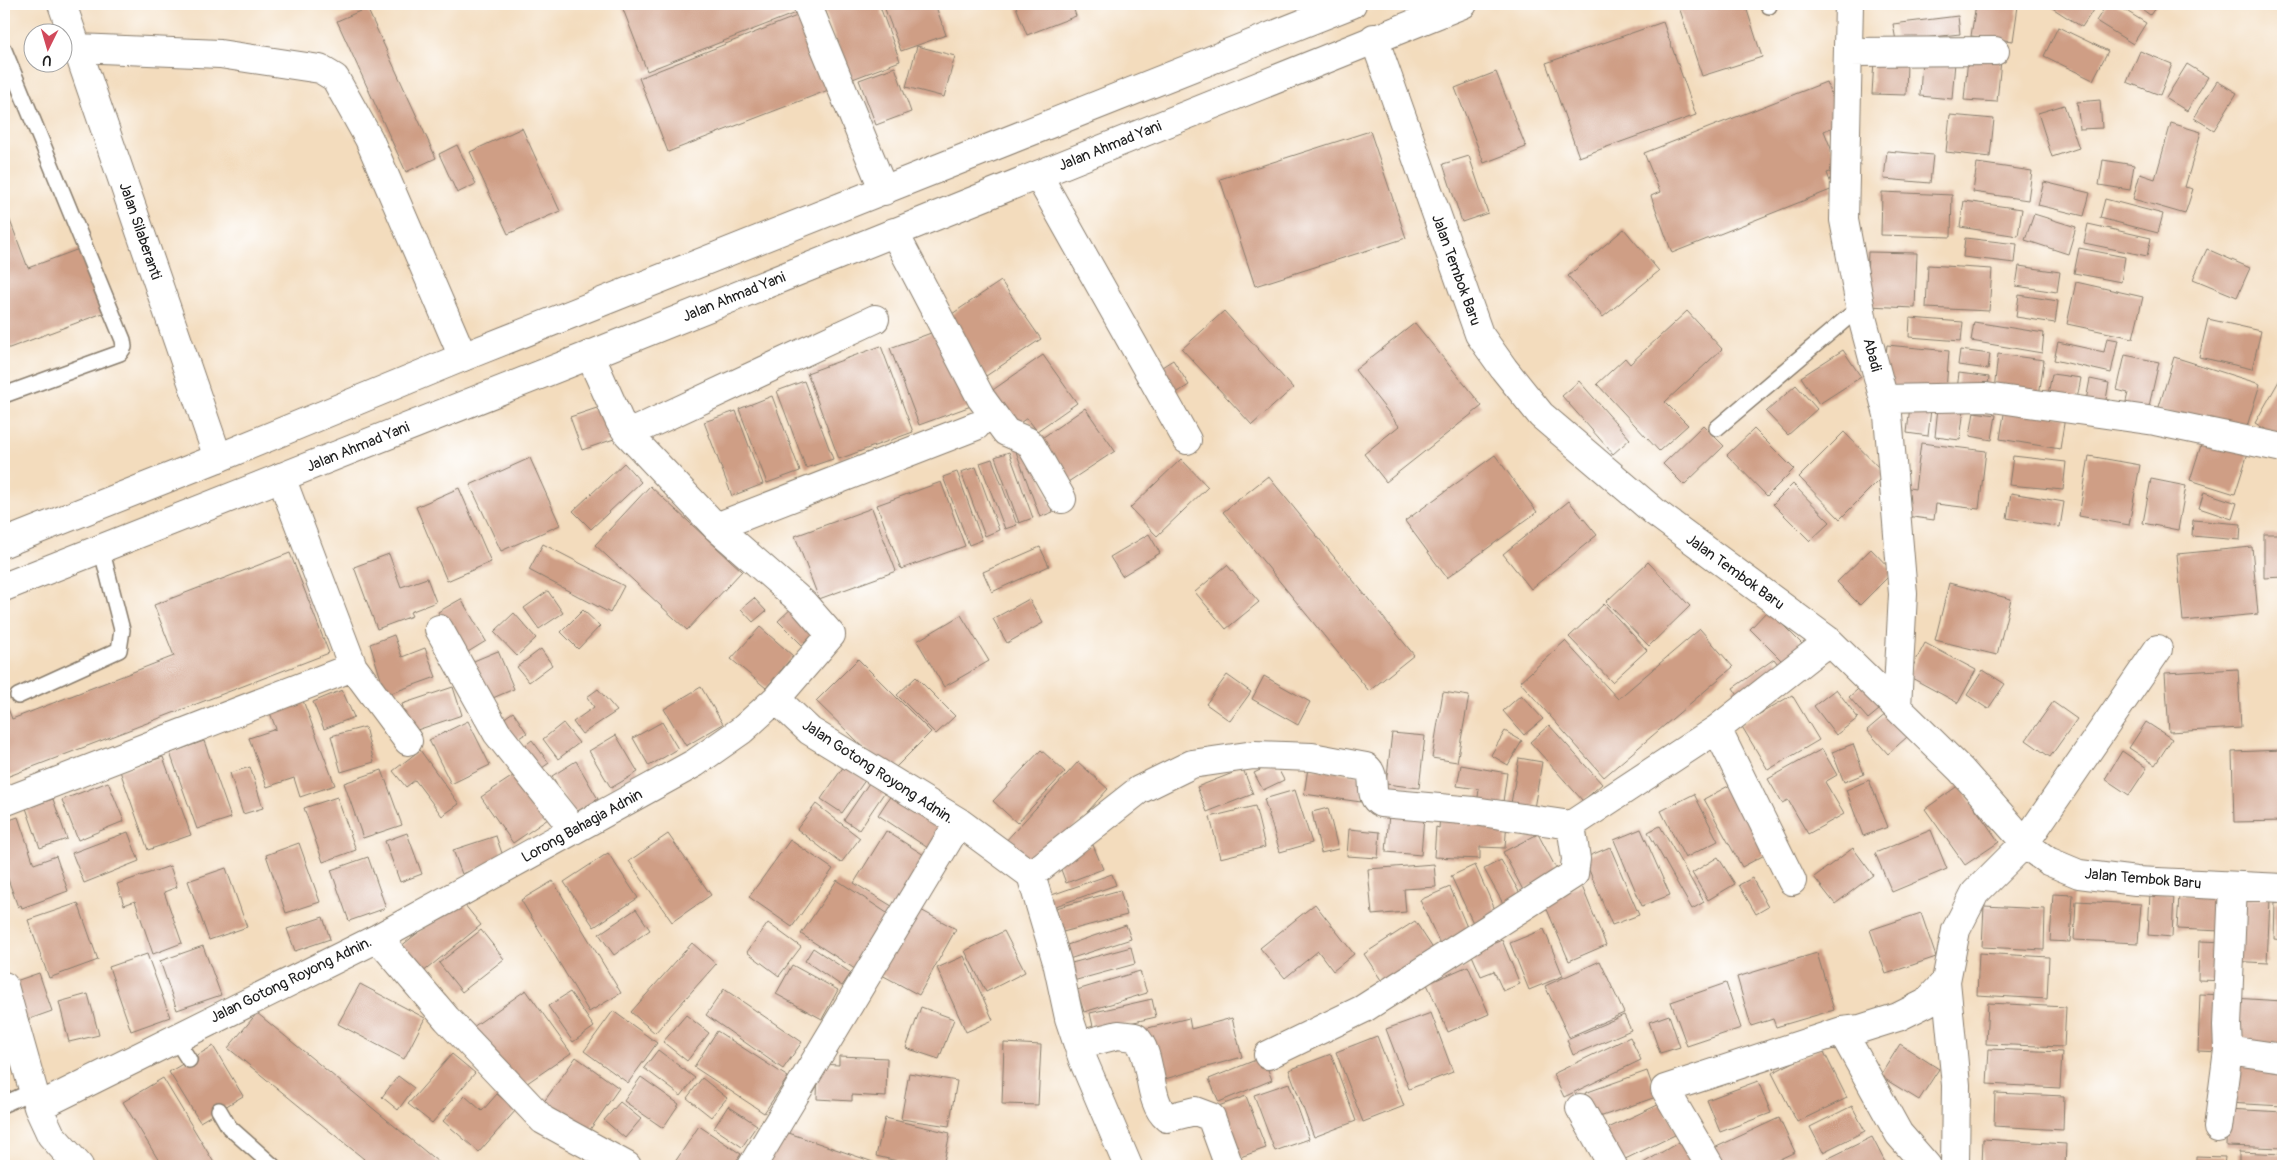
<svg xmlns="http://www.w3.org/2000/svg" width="2287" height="1170" font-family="Pangolin,sans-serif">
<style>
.building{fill:#cf9e85}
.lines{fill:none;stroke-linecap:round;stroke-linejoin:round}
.lane-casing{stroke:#887c6c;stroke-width:18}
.street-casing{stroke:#887c6c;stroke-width:30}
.highway-casing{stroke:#887c6c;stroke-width:30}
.lane{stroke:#fff;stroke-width:15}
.street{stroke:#fff;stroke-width:28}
.highway{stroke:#fff;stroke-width:28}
.labels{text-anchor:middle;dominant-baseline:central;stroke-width:5;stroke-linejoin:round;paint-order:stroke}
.street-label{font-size:15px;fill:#1c1c1c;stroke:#fff}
</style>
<rect width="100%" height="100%" fill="#fff"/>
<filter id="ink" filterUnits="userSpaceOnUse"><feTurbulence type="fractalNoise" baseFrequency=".02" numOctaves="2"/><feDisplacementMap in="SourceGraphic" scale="10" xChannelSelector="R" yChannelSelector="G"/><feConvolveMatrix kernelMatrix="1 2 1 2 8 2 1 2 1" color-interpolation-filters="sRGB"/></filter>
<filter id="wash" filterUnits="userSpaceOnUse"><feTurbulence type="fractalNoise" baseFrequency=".0096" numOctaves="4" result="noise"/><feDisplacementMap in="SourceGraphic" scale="20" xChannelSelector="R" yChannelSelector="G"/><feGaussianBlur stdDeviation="1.12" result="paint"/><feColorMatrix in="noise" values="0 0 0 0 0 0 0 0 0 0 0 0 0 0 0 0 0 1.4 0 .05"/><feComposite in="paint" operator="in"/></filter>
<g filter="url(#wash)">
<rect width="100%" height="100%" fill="#f3dcbd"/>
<g id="blocks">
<path class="building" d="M621,4H794L798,12L647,71Z
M823,4H879L900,61L850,80Z
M883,4H935L946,35L901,51Z
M1015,4H1072L1076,16L1027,35Z
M1678,4H1745L1762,57L1702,76Z
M1976,4L2018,6L2013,41L1971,36Z
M2046,4H2097L2082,27Z
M2107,4H2115L2146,23L2133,44L2096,21Z
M2135,4H2158L2150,15Z
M367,8L436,158L406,172L337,21Z
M802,14L831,89L668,152L639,78Z
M1958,16L1960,34L1896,41L1893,24Z
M1663,22L1696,115L1579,157L1546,63Z
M2058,27L2108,51L2093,80L2044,56Z
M917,46L955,56L944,97L906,87Z
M2140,51L2172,64L2160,95L2127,82Z
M1968,58L2001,60L1997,102L1964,100Z
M1874,60L1907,62L1906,95L1872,94Z
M1922,60L1955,62L1952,99L1920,96Z
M2187,64L2208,77L2187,111L2166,98Z
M895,67L911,112L876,125L859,80Z
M1496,72L1526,147L1484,163L1455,88Z
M2217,81L2237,93L2214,130L2194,118Z
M1826,82L1843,123L1824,131L1839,169L1827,173L1833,189L1672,253L1651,196L1660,192L1644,153Z
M2100,100L2102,128L2080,129L2077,102Z
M2064,105L2079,148L2052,157L2038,113Z
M1950,115L1994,119L1990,157L1946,152Z
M2171,123L2201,132L2185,187L2193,189L2185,214L2133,199L2140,174L2155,179Z
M522,128L560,211L508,234L470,152Z
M1370,131L1406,238L1255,286L1220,179Z
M457,145L476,184L457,193L439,154Z
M1887,151L1933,155L1930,183L1884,179Z
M1469,156L1488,213L1462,222L1443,164Z
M2103,160L2134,165L2130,190L2099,185Z
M1977,163L2032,171L2028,200L1973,192Z
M2044,182L2090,193L2084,216L2038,205Z
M1882,192L1952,195L1951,237L1881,235Z
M2105,199L2163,214L2158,233L2100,218Z
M1964,201L2022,209L2018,236L1960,227Z
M4,205L28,268L79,249L103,313L4,350Z
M2034,214L2076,227L2068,254L2025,240Z
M2088,224L2151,238L2147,256L2084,243Z
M1624,229L1659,271L1603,317L1568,276Z
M1965,238L2017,244L2015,263L1963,257Z
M2079,248L2125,257L2121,282L2074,273Z
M2207,249L2250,268L2237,297L2193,279Z
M1868,252L1917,253L1915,308L1866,306Z
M1928,265L1992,269L1989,311L1926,308Z
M2019,266L2060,272L2057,292L2016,286Z
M1001,281L1041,339L986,376L946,318Z
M2076,282L2143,297L2133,338L2067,324Z
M2019,295L2058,301L2055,323L2016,317Z
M1224,311L1293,388L1252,425L1182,349Z
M1687,311L1722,349L1665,402L1688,425L1659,451L1597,384L1625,358L1630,364Z
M1910,318L1963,322L1961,341L1909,337Z
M2208,319L2261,331L2252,369L2199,357Z
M1974,322L2044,333L2042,353L1971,341Z
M1415,323L1482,406L1386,482L1364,454L1399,426L1355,370Z
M942,329L971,406L919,425L890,348Z
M2107,338L2118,340L2111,373L2054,360L2058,342L2104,352Z
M1887,345L1949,351L1946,390L1883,385Z
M881,346L913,432L839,459L807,373Z
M1843,350L1861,377L1819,404L1801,377Z
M1960,350L1990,354L1988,369L1958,365Z
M1998,354L2044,360L2039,396L1994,391Z
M1043,355L1077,403L1037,431L1027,418L1011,429L987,394Z
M2125,355L2159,362L2147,415L2124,410L2128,393L2117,390Z
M2174,357L2260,384L2244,436L2158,410Z
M1173,360L1189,385L1170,397L1154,372Z
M1959,373L1989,377L1987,393L1957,389Z
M2052,374L2081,378L2077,399L2048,394Z
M2283,374V440L2255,423Z
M2090,379L2109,383L2104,410L2085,406Z
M804,381L833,459L806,468L777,391Z
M1579,381L1630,439L1613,454L1562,396Z
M1796,385L1817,409L1788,435L1766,412Z
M772,396L800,471L767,483L739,409Z
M606,405L617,438L582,450L570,417Z
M1910,406L1931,409L1928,436L1907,433Z
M1938,407L1964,409L1960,440L1935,437Z
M1085,408L1115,451L1068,482L1039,440Z
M2005,408L2065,417L2060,449L2000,439Z
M736,411L763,484L732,496L704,422Z
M1974,412L1996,415L1992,440L1970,436Z
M1703,425L1724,446L1684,485L1663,464Z
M1754,429L1794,469L1767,496L1727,455Z
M1844,432L1885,474L1840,519L1799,477Z
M2203,439L2248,453L2235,494L2190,480Z
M1921,443L1986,451L1979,509L1936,504L1934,520L1906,516L1909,488L1915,489Z
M1028,444L1053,512L1040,517L1015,449Z
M1009,452L1033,518L1019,523L995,457Z
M1495,455L1537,512L1447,578L1405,521Z
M2013,456L2066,462L2063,490L2009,485Z
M2089,456L2140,465L2129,525L2079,516Z
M530,458L560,525L501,551L470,485Z
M992,459L1017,525L1005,529L980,463Z
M1181,459L1208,487L1157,536L1130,508Z
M624,463L641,482L591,529L573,511Z
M976,467L999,530L985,536L961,472Z
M957,472L982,540L969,545L943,477Z
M1268,476L1414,655L1369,691L1223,512Z
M2151,479L2186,486L2178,530L2143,523Z
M941,482L965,546L901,569L877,505Z
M1793,484L1830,522L1810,541L1773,504Z
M650,486L742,571L687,630L595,545Z
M459,488L491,562L447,581L416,507Z
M2204,492L2237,503L2232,519L2199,508Z
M2011,493L2064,502L2060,527L2007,518Z
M1569,501L1597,535L1531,589L1503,554Z
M872,508L896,571L819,599L795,536Z
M2193,520L2241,524L2240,540L2192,536Z
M1149,534L1160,553L1122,576L1110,557Z
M2264,534H2283V577L2264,578Z
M543,544L624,586L610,613L529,570Z
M1040,547L1049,566L992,592L983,572Z
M2252,547L2258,614L2183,621L2177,554Z
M1871,549L1893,572L1860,605L1837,582Z
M290,553L329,653L4,778V698L12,719L174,656L154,605Z
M389,554L401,587L427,578L436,602L410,612L412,616L377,629L354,567Z
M1648,562L1690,606L1649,646L1606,602Z
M1227,565L1259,602L1226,629L1195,592Z
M1949,583L2011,599L1997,655L1935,640Z
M548,591L563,613L539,629L524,608Z
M754,598L766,611L753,622L741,609Z
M461,599L486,641L463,655L438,612Z
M1029,599L1043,623L1007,643L993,619Z
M796,604L820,628L802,645L778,621Z
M1604,604L1647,650L1612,682L1569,637Z
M583,610L600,626L578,649L561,632Z
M1768,610L1804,646L1785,664L1750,629Z
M514,613L536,638L517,656L494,632Z
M961,615L989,661L944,687L917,641Z
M760,627L793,656L766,688L731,659Z
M1700,629L1733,667L1604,777L1520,682L1565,641L1618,699Z
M394,635L402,657L425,648L436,677L386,695L370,644Z
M1925,643L1976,670L1958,703L1908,676Z
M541,649L552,665L529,682L517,667Z
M498,651L514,689L481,703L464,665Z
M858,659L931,732L890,773L816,701Z
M1774,659L1781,668L1739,697L1733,688Z
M2238,669L2241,728L2169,732L2165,673Z
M1983,670L2005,684L1988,709L1967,695Z
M1227,675L1251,692L1230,721L1206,704Z
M1264,676L1310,702L1298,725L1252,699Z
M916,677L955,716L936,734L897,695Z
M1865,683L1885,705L1868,719L1849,697Z
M453,687L462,715L411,732L402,704Z
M701,687L723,724L686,746L664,709Z
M598,689L617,711L582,734L573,722L594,707L587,697Z
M1836,689L1858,718L1836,735L1814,706Z
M342,690L354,717L324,729L313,702Z
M1443,692L1469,696L1457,762L1432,758Z
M1521,695L1543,719L1524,735L1503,711Z
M1792,695L1819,740L1768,770L1741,725Z
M302,698L335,785L300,797L294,778L267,787L249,738L276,729L269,710Z
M2053,702L2077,719L2050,757L2026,740Z
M513,712L527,733L509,744L496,724Z
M1887,713L1907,737L1888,754L1867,730Z
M468,721L490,765L451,784L429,740Z
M662,722L678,749L649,766L633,738Z
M2146,722L2172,739L2155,765L2129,748Z
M563,723L579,743L558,759L543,739Z
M1549,725L1602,784L1583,801L1530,742Z
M365,727L374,762L341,772L331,736Z
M1505,731L1522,741L1508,765L1491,755Z
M1392,733L1425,736L1419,788L1386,784Z
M616,735L638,772L611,788L589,751Z
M532,740L549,763L535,773L518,751Z
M204,741L231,818L197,829L170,753Z
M1853,744L1864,774L1844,782L1832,752Z
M1822,749L1837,775L1825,782L1844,814L1808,834L1788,800L1782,803L1768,779Z
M420,750L459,804L442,816L415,780L406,787L393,771Z
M1041,750L1065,772L1017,823L993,801Z
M2283,750V821L2234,822L2232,752Z
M2122,751L2147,768L2129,795L2105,779Z
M163,757L191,835L148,850L120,771Z
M1519,758L1542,762L1533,814L1510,809Z
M576,761L598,799L574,813L552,776Z
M1078,762L1108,789L1034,871L1003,844Z
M1275,763L1284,780L1263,790L1254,773Z
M1461,765L1507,773L1502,809L1477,805L1479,789L1457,786Z
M844,766L866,779L842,813L821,799Z
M250,767L263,808L243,814L230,773Z
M1308,768L1365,776L1361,802L1304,794Z
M1243,769L1253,794L1207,812L1197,787Z
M382,770L402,825L363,838L344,783Z
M516,774L548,819L513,843L481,797Z
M1869,780L1888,827L1863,836L1846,790Z
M108,782L124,821L78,840L62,800Z
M869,783L884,793L859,830L844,820Z
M1734,783L1772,851L1742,867L1704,799Z
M1959,785L1999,842L1965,865L1925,809Z
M895,789L948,824L931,850L878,815Z
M1295,790L1312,843L1280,852L1264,799Z
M1694,794L1718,841L1685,858L1661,811Z
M337,797L356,850L323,862L304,808Z
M53,799L67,839L40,848L26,808Z
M816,804L860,838L841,863L797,829Z
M1255,806L1265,847L1220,858L1210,817Z
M1328,808L1338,849L1321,853L1312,812Z
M1389,813L1424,816L1421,855L1386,852Z
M1440,816L1507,821L1505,848L1480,847V859L1434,857L1436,827L1439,828Z
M18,817L34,864L56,856L68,891L22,908L21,905L18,907L4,868V822Z
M1660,826L1704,902L1692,909L1648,832Z
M1349,829L1380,832L1378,858L1347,856Z
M1641,829L1670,895L1642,906L1614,840Z
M1931,830L1947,869L1892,892L1875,853Z
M886,831L932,860L900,911L854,883Z
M128,832L139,861L84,883L72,853Z
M407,833L422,874L400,882L385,841Z
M668,834L711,895L672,922L629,861Z
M1538,834L1558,872L1523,890L1503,852Z
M496,836L504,859L462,874L453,850Z
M790,840L833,869L792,927L749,897Z
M299,843L320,902L286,913L266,855Z
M1093,845L1103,869L1066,883L1057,859Z
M1610,847L1639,915L1612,925L1584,858Z
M1853,848L1873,875L1835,904L1814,877Z
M608,853L638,898L594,927L564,882Z
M368,857L386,908L349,921L331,870Z
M1718,857L1735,884L1708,900L1692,873Z
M1501,860L1522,897L1505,907L1484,869Z
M1434,864L1436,887L1404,889L1406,912L1372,915L1368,869Z
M1475,865L1497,914L1474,925L1451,876Z
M170,866L177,887L164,892L182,943L153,954L135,901L124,905L117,884Z
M226,868L247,927L209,940L188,881Z
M1112,874L1116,885L1050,908L1046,897Z
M1752,878L1768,907L1756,914L1739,885Z
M837,880L893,917L858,971L801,934Z
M553,881L621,993L589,1012L521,900Z
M1581,884L1606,945L1569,961L1543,900Z
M1450,887L1469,932L1440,944L1420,900Z
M1120,890L1127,915L1063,932L1056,908Z
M2150,892L2174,894L2172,937L2148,935Z
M2053,894L2073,895L2070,942L2050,941Z
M2179,895L2223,897L2221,931L2177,929Z
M2236,897L2270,899L2267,963L2232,961Z
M460,899L481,925L422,973L400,947Z
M2076,901L2141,904L2138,943L2074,940Z
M2275,902L2283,903V940L2274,939Z
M78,903L98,960L49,978L28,920Z
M1315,904L1354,954L1333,971L1318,951L1285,978L1260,948Z
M1984,906L2045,909L2044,950L1982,947Z
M917,908L956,929L919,995L880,974Z
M636,909L650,930L614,955L599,934Z
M1921,913L1936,957L1886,974L1870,930Z
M323,917L330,939L295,951L287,929Z
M1415,921L1434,950L1383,983L1364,954Z
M768,923L801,947L779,976L747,952Z
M1126,925L1131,939L1069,959L1064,946Z
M1544,929L1563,976L1529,990L1510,943Z
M481,930L504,959L462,992L439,963Z
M1004,931L1025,972L986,992L965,951Z
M1502,940L1520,984L1503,991L1494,971L1481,976L1471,953Z
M2199,941L2228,942L2227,981L2198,980Z
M692,943L716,964L655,1033L631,1012Z
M203,946L221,995L177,1010L160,961Z
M1131,947L1135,964L1073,981L1068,964Z
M813,948L851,973L842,986L805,961Z
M1817,953L1834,1010L1776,1027L1773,1019L1751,1026L1737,977Z
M1979,953L2049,957L2047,999L1977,995Z
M147,954L170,1017L131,1031L109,967Z
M964,956L993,1020L966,1032L937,968Z
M1600,961L1624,1013L1569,1037L1545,986Z
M792,965L838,990L822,1019L776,994Z
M1468,966L1489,1014L1448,1032L1427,984Z
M1140,971L1147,993L1084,1012L1077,990Z
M39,973L52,1011L21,1022L7,984Z
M1726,983L1741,1028L1687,1046L1671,1002Z
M360,984L425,1018L404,1059L338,1024Z
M724,989L802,1042L783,1069L706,1015Z
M526,990L571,1053L517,1090L473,1027Z
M570,992L594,1027L573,1042L548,1006Z
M88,994L99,1035L69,1042L59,1002Z
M2200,994L2224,995L2221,1052L2198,1051Z
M2233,998L2283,1001V1052L2231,1050Z
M1152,999L1156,1017L1094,1031L1090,1013Z
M1988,1003L2066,1007L2064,1047L1986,1044Z
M921,1007L954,1019L939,1059L906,1048Z
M613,1011L657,1043L628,1083L584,1051Z
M257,1013L443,1166H359L364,1159L228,1048Z
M1431,1013L1453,1072L1409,1089L1386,1029Z
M686,1015L709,1033L687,1061L663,1042Z
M1624,1015L1631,1030L1573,1055L1567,1040Z
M1669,1015L1680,1047L1660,1053L1649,1022Z
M1189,1018L1191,1029L1232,1018L1242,1057L1158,1081L1144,1029Z
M717,1031L788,1077L764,1113L694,1067Z
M1377,1036L1404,1106L1363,1122L1336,1052Z
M1630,1037L1641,1060L1564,1097L1553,1074Z
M1004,1043L1041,1045L1038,1105L1002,1104Z
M1900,1044L1939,1069L1919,1100L1880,1076Z
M213,1046L243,1096L200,1122L169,1072Z
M1822,1048L1847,1098L1797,1122L1772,1073Z
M1989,1049L2062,1052L2060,1088L1987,1084Z
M658,1050L695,1078L681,1096L644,1068Z
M452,1054L475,1073L432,1123L408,1104Z
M1331,1054L1356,1121L1314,1137L1289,1070Z
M839,1056L887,1058L886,1097L852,1095V1101L817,1099L818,1064L839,1065Z
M576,1057L619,1088L587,1134L543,1103Z
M1263,1057L1272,1080L1219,1102L1209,1079Z
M2229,1059L2283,1062V1106L2227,1103Z
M1647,1071L1656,1097L1594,1119L1585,1093Z
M909,1073L957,1081L949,1126L901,1119Z
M398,1076L414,1088L398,1110L382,1097Z
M641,1077L679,1104L663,1128L624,1101Z
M163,1078L216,1166H162L123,1102Z
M702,1078L727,1098L711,1117L687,1098Z
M1758,1081L1771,1113L1720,1132L1707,1100Z
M1289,1083L1309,1139L1275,1151L1254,1095Z
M1995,1093L2064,1096L2063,1130L1994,1126Z
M497,1094L516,1110L479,1152L443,1121L465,1096L482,1111Z
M1246,1096L1266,1148L1232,1160L1213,1108Z
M620,1102L641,1119L625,1138L604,1120Z
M1662,1103L1677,1134L1617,1163L1602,1131Z
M728,1106L757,1125L742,1147L714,1128Z
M1852,1106L1865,1131L1823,1152L1810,1127Z
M2227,1109L2283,1112V1148L2226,1146Z
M885,1118L950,1133L943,1166H918L876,1156Z
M1779,1118L1795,1152L1765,1166H1720L1712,1149Z
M699,1126L741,1154L733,1166L673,1165Z
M780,1130L882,1165V1163L891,1166H768Z
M1872,1137L1887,1166H1828L1825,1160Z
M1983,1139L2066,1144L2065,1166H1982Z
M1681,1141L1695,1166H1638Z
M2239,1152L2283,1154V1166H2239Z
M2196,1156L2225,1157L2224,1166H2196Z"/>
</g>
</g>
<g filter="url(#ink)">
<use href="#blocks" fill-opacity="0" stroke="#887c6c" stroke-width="1"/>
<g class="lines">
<g class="lane-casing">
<path id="lane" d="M1768,4L1769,6
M4,50L123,340L124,347L120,353L4,395
M1717,428L1860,307
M18,696L119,650L122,630L101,548
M175,1038L189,1060
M4,1104L33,1091
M219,1110L229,1127L273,1166"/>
</g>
<g class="street-casing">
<path id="street" d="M62,4L218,458
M807,4L884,191
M1849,4L1844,220L1863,321L1888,415L1903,594L1897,707
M1374,38L1479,334L1504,369L1541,415L1656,513L1829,641L1961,770L2030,848L2048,861L2079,874L2136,881L2283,888
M77,48L220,54L320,69L335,78L369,139L463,357
M1848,52L1995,51
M1038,175L1187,440
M894,232L981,398L1006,432L1027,441L1031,445L1062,499
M1884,399L1986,397L2155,421L2283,448
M628,434L875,319
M716,527L976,426
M439,629L497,733L574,830
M353,667L408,741
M776,699L810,731L959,822L1031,875L1057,962L1069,1018L1083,1060L1128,1166
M1717,729L1792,881
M4,802L353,667L281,477
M1031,875L1139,790L1192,764L1254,755L1312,757L1366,767C1379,777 1366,796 1381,803L1474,811L1571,825L1717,729L1829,641
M2233,886L2227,1026L2228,1050L2283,1058
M378,938L447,1019L543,1120L627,1166
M1946,981L1956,1085L1955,1166
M4,986L38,1107L378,938L695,763L742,730L776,699L831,635L803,603L716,527L628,434L620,422L590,355
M1842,1031L1899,1134L1927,1166
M1078,1045L1118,1035L1135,1037C1154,1054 1146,1101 1167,1118L1195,1111L1211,1117L1229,1166
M1268,1055L1363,1009L1574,874L1576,859L1571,825
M38,1107L51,1135L79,1166
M1580,1108L1613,1166
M2218,1128L2228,1050
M752,1166L959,822
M1710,1166L1665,1089L1842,1031L1860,1029L1898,1017L1926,1003L1946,981L1956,930L1975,893L2025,843L2158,649"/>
</g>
<g class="highway-casing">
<path id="highway" d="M4,543L218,458L463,357L1352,4
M4,587L590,355L1463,4"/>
</g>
<use href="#lane" class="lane"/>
<use href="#street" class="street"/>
<use href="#highway" class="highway"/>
</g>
</g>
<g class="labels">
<g class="street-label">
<text transform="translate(1110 146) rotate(-22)">Jalan Ahmad Yani</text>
<text transform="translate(140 231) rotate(71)">Jalan Silaberanti</text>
<text transform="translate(1456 270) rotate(70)">Jalan Tembok Baru</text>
<text transform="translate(734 297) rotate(-22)">Jalan Ahmad Yani</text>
<text transform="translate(1872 355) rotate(75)">Abadi</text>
<text transform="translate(358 447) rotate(-22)">Jalan Ahmad Yani</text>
<text transform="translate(1735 572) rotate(36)">Jalan Tembok Baru</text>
<text transform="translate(878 772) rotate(33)">Jalan Gotong Royong Adnin.</text>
<text transform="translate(582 826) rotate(-29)">Lorong Bahagia Adnin</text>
<text transform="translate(2143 879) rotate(5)">Jalan Tembok Baru</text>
<text transform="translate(291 980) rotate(-26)">Jalan Gotong Royong Adnin.</text>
</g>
</g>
<rect width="2287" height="1170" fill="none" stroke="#fff" stroke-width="20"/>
<g transform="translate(48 48) rotate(185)"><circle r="24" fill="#ffffff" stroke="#a4a4a4"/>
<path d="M0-4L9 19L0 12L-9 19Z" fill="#d1495b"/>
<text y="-8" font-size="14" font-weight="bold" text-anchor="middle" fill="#1c1c1c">U</text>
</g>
</svg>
